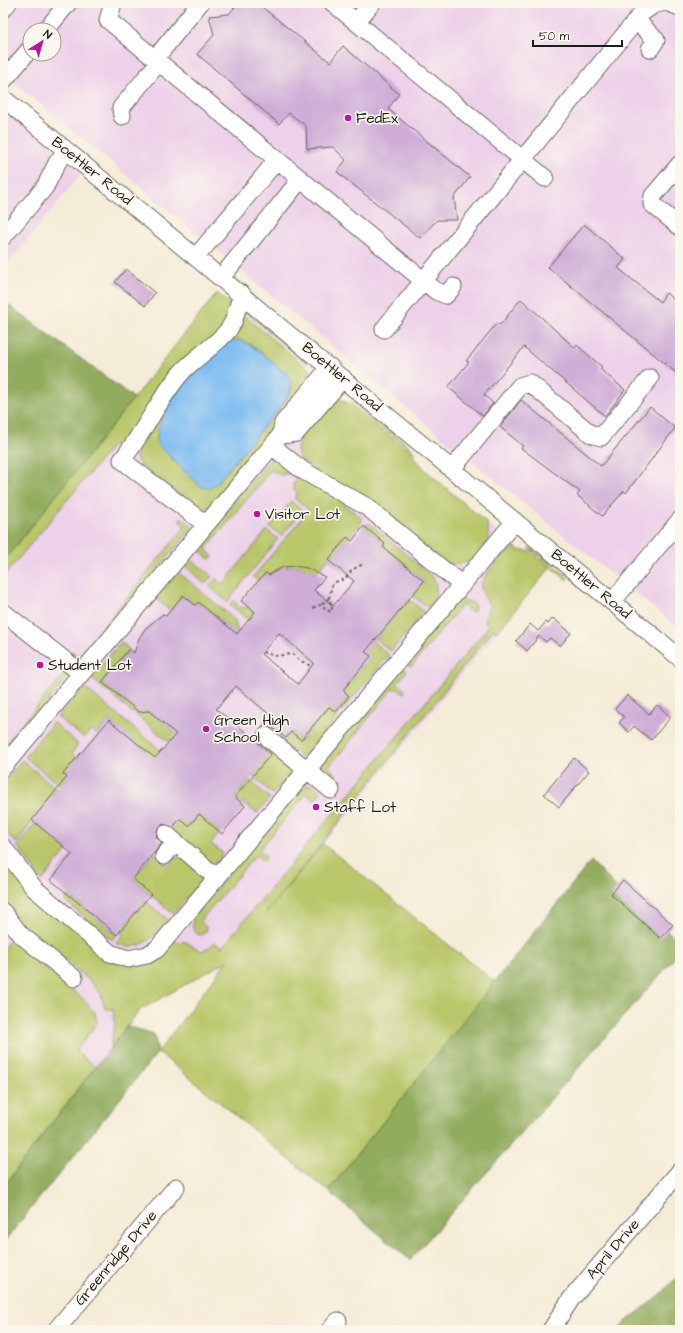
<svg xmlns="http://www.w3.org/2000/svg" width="683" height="1333" font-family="'Architects Daughter',sans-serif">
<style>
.built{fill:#edd0e9;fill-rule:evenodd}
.green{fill:#b9c76a;stroke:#6a7243;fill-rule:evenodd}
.forest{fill:#92ac5e;stroke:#57643d}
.water{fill:#7dbcf1;stroke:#4c6c86}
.building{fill:#cfadd7;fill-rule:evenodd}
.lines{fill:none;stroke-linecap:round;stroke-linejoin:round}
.minor-casing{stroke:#68655d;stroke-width:19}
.path{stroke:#68655d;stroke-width:2;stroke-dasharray:3 3;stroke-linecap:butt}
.minor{stroke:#fff;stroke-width:17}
.poi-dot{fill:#b5179e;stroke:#fbf7ec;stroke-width:1.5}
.labels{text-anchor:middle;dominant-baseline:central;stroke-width:3.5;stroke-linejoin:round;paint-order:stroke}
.poi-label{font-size:15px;fill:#1c1c1c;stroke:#fbf7ec;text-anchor:start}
.street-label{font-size:15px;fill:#1c1c1c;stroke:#fbf7ec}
</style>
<rect width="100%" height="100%" fill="#fbf7ec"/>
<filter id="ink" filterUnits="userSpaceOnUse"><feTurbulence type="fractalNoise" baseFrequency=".025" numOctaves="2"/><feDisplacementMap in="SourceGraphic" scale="8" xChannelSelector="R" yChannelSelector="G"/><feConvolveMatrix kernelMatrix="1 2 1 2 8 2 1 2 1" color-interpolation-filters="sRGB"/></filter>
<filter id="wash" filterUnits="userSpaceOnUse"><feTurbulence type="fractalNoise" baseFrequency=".012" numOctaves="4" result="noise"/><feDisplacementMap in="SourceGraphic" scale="16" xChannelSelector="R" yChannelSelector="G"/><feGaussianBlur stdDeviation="0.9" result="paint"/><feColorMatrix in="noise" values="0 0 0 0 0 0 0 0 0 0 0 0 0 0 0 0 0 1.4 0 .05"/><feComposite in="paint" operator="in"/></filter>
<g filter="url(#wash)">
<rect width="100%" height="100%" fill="#f5ecd7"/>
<path class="built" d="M3,3H680V629L450,444L3,73ZM30,30H54V54H30Z
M3,98L87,167L3,269Z
M214,296L546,572L228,961L140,1010L3,1187V562Z"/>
<path class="green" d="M217,293L231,305L232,317L124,451L114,444L3,577V562Z
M244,311L247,312L303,358L308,364Z
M240,312L311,371L309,388L211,506L200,510L139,464L136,458V452L160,406ZM250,344L290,379L292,386L290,394L216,484L210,488L201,487L185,380L207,360Z
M340,399L349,403L412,454L425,470L487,523L489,537C481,557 464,570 443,562L300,459C298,454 296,449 298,444C301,432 329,404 340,399Z
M351,401L360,405L410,447L415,454Z
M271,459H275L292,472L281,475L271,470L206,549L213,557L209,559L200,551L198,545Z
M300,478L346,501L344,505L362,518L361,523L316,573C299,564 285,563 269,575L265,573L259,581L253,577L309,510L294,498L298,493L294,490L293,484Z
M291,501L303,511L281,536L270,527Z
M181,517L191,525L192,528L80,662L68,653V652L72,651L79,656L185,527L179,521Z
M369,523L433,577C439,590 436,598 428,608L412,595L424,581L383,547L385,544L364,526Z
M267,530L278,539L227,602L209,586L216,579L223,584Z
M516,547L517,550L528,551L550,568L497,632L493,630L266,913L323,844L495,982L328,1191L158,1052L227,961L140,1010L110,1048L115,1023L113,1009H105L101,994L89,980L24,927L5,907L9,902L5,898L3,900V863L11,867L113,961L176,941L186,942L201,951L209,948L214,942L222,947L489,626L485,622L489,605C487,599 482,594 481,588C480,577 506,550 516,547Z
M528,548L536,551L568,577L567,580Z
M190,559L212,576L205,584L184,565Z
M178,572L235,620L237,630L244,636L242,638L198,602L195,605L183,595L170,611L156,599Z
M409,599L424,612L391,651L376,639Z
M462,599L473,603L475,607L474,611L471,612L462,605L411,667L405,663L455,602Z
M234,600L239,607L245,608L248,607L260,617L250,618L248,620L230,604Z
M362,633L389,655L341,712L338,710L349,696L343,690L370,657L354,642Z
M121,642L129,649L102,682L136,710L133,713L91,678Z
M58,665L70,674L3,756V747L63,675L56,668Z
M402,667L407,671L397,683L405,690L404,693L393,688L329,767L336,775L333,779H329L322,771V762Z
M84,687L165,754L159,762L109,720L96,734L91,730L84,738L57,717Z
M142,706L144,712L149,711L180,737L173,745L135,714Z
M329,707L339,715L302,759L282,742L291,732L301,740Z
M53,722L78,744L72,753L77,758L67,777L60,786L25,757Z
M263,740L296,767L273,794L252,776L270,754L259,744Z
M22,760L57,789L16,843L3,829V783Z
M249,780L270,798L257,813L235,797Z
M309,785H313L321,792L314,800L306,794L259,850L266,856L265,860L263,861L256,855L200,921L206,927L207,930L201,935C192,933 192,925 193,917L301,787Z
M199,814L220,832L211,844L223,853L214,865L169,831L179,819L189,826Z
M36,823L67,850L42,881L17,845Z
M154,853L168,866L175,858L181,857L204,877L173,914L133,879Z
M69,895L117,935L112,940L64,900Z
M145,901L168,920C155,936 139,955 116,943L123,935L120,931Z
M10,939L88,1003L87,1005L95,1012L97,1023L76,1051L95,1067L3,1187V949Z"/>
<path class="forest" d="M3,301L134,398L3,562Z
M591,861L613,884L680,942V952L410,1260L328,1191Z
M127,1026L154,1034L158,1052L3,1243V1187Z
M680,1274V1330H619L623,1324L660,1295Z"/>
<path class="water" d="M234,340C249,338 274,364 286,373C295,385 291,392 283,404L216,484L210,488L201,487L157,444C154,408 203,355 234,340Z"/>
<g id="blocks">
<path class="building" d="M238,3H257L330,62L343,46L399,94L388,109L470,177L454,198L457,220H437L420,238L337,172L346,160L333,147L307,149L306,126L289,113L279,124L197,54L214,35L209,16L229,14Z
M584,224L625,259L618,268L660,302L666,293L680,305V376L548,267Z
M126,269L155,293L145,306L115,282Z
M521,299L575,348L577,345L602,367L600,369L625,390L605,416L524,347L484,395L493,403L483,416L448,387L469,362L466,361L497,323L500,325Z
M521,400L601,466L650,407L675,428L626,493L624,491L602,516L577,495L580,492L521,448L523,446L500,427Z
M364,526L385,544L383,547L424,581L365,652L371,656L343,690L349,696L336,712L329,707L301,740L291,732L286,738L273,728L262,727L271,716L236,686L216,709L253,738L256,734L259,744L271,754L235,797L245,806L222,834L199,814L189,826L180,819L173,827L163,824L158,828L156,837L162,843L133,879L151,894L117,935L51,880L72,854L32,820L67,777L63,774L109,720L155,758L176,734L149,711L139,712L102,682L129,649L134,653L139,638L146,628L163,614L166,616L183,595L195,605L198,602L237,634L255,612L241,601L258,581L266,573L269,575L283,567L295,566L307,568L325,577L314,590L333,606L354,581L328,560L347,537L352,541ZM279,633L314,663L298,684L261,654Z
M553,618L571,633L560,646L550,638L546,642L539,636L527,651L516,641L530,624L538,631L546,622L548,624Z
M627,695L649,714L657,705L671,717L651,740L634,726L629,732L619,723L624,717L615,709Z
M574,758L589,771L559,807L544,794Z
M623,880L673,925L660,938L611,894Z"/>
</g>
</g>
<g filter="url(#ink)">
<use href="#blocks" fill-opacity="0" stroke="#68655d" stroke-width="1"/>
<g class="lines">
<g class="minor-casing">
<path id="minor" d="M333,3L545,178
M669,3L680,7
M112,7L108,20L436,291L446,295L453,287
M3,9L8,3
M636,20L656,40L650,49
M356,22L372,3
M46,30L68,3
M155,59L200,3
M3,81L30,49
M3,98L680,658
M122,116L121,108L159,62
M680,164L653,196L652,204L680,227
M3,237L45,187L58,161L67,151
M196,257L277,160
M221,278L300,180
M384,329L643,12L655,4L661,3
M281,435L296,433L343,378
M272,446L302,470L367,507L462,585
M452,469L520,386L530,383L591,434L601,437L650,378
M205,524L122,460C145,431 158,400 181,373C195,357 216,346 229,329L233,322L242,294
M612,602L680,520
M3,612L81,673
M266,736L331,790
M3,767L281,435L283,423L330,367
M166,834L217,878
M3,847L34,888L110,953L128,959L147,955L157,949L515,521
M164,856L175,843
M3,912L20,934L74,978
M56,1330L176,1187
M330,1330L338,1321
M551,1330L571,1299L680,1171"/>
</g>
<path class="path" d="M329,598L322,604L325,609L331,612L332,607L329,598L332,585L335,582L345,579L352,570L363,564
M313,608L322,604
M263,652L275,656L292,654L299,660L311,666
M3,944L6,939"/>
<use href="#minor" class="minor"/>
</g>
</g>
<g class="poi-dot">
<circle cx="348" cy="118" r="4"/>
<circle cx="257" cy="514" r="4"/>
<circle cx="40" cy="665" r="4"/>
<circle cx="206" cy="729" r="4"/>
<circle cx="316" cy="807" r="4"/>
</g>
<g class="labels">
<g class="poi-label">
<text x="356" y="118">FedEx</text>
<text x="265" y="514">Visitor Lot</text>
<text x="48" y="665">Student Lot</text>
<text x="214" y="720">Green High<tspan x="214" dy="17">School</tspan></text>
<text x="324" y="807">Staff Lot</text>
</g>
<g class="street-label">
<text transform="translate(92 171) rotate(39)">Boettler Road</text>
<text transform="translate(342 377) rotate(40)">Boettler Road</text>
<text transform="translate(591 584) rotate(40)">Boettler Road</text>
<text transform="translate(613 1249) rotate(-50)">April Drive</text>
<text transform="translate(116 1258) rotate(-50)">Greenridge Drive</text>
</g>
</g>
<rect width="683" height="1333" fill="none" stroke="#fbf7ec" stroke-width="16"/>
<g transform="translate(42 42) rotate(37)"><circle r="19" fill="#fbf7ec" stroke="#a29f99"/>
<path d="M0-3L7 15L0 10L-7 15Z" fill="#b5179e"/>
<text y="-6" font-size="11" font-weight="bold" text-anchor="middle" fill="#1c1c1c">N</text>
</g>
<path d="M533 40v6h89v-6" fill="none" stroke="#1c1c1c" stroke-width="2"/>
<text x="539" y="40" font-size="12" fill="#1c1c1c" stroke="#fbf7ec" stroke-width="3" paint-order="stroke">50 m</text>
</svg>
